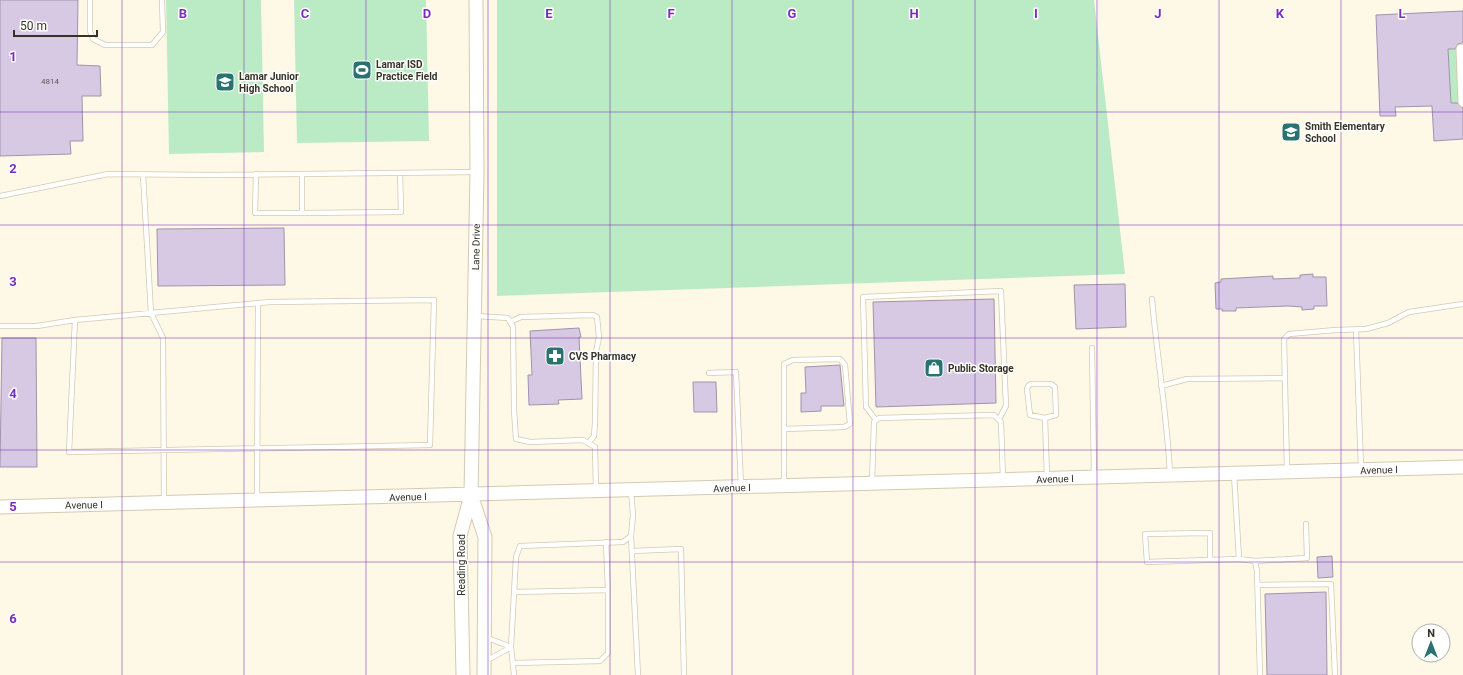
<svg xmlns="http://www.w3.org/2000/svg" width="1463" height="675" font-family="Roboto,sans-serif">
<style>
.green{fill:#bbebc5}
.building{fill:#d7c9e4;stroke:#a093ac}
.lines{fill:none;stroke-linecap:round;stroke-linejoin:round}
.lane-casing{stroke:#d4caaf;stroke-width:6}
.street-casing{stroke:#d4caaf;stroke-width:11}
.secondary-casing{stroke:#d4caaf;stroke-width:15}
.lane{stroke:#fff;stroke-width:4.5}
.street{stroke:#fff;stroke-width:9}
.secondary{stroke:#fff;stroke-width:13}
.grid{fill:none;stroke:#7b2cbf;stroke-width:1;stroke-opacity:0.55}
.labels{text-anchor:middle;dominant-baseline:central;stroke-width:3;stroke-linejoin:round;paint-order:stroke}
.number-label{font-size:8px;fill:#5e5856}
.poi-label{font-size:10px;font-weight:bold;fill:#363227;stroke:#fff;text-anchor:start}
.street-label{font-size:10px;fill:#363227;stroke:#fff}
.grid-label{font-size:13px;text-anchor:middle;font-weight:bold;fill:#7b2cbf;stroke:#fff;stroke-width:3;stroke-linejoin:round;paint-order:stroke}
</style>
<rect width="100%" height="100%" fill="#fef8e7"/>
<path class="green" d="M166,0H261L264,152L169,154Z
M294,0H426L429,141L297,143Z
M497,0H1094L1125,274L497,296Z
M1448,49H1461L1463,103H1451Z"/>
<path class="building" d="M0,0H78L77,65L100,66L101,96H82L83,141H70L71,154L0,156Z
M1463,11V43L1458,44L1455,49H1448L1451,103H1457L1463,108V139L1434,141L1432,106L1395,107L1396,116H1380L1376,15Z
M284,228L285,285L158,286L157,229Z
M1313,274V277H1326L1327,306H1314V309L1302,310V307L1288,306L1236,308V311H1222V309H1216L1215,283L1221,282V279L1273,276V279L1300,278V275Z
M1125,284L1126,327L1076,329L1074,285Z
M994,299L996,403L876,407L873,302Z
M579,328L581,337H579L582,399L558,400L559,404L529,405L528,375H532L530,331Z
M2,338H36L37,467H0Z
M840,365L844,406H821V411L801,412V393H806L805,367Z
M693,382H716L717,412H694Z
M1332,556L1333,577L1318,578L1317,557Z
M1326,592L1327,675H1267L1265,594Z"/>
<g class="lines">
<g class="lane-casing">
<path id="lane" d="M90,0V31L93,39L105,45H152L163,32L162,0
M256,174L255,213H302
M302,174V213L401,212L400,173
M143,175L151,313L163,338L164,501
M0,196L108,174L215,175L476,172
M1152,299C1157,357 1167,415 1170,474
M476,316L508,318L513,327L514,410L516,439L530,442L583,440L595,447L596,489
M512,321L521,317L593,315L597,317L599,337L596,352L595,423L594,436L589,442
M0,326H37L75,320L270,302L434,300L430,445L69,452L75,320
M1356,330L1361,468
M1092,348L1094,476
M709,373L736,372L741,486
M1161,386L1187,379L1285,378
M1045,418L1056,415L1055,387L1051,384H1031L1028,386L1027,389L1030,415L1045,418L1047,477
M876,420L866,407L863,297L1001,291L1006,406L999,419
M784,429L844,427L850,424L845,365L840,359L793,360L784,364V485
M1287,471L1284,339L1289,334L1336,330L1366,329L1388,323L1409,312L1463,304
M1234,474L1239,559L1255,561L1257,571L1260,675
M872,482L874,422L879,418L994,415L1001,422L1003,479
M257,499L258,303
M631,536L638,675
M632,551L681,549L684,675
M1210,560V533L1145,534L1147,562L1239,559
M1255,561L1307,558L1306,524
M1258,585L1331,584L1335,675
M514,592L608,590L606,542
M485,637L511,647
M486,661L511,647
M513,663L600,661L608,653V590
M514,675L511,647L516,557L520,546L623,542L631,536L633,515L631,491"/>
</g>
<g class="street-casing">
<path id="street" d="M1463,49H1461L1463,102"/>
</g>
<g class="secondary-casing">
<path id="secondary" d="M471,495L485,537L484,675
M0,507L1463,467
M463,675L460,536L471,495L477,172L476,0"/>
</g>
<use href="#lane" class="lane"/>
<use href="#street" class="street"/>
<use href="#secondary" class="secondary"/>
</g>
<path class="grid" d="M122,0V675M244,0V675M366,0V675M488,0V675M610,0V675M732,0V675M853,0V675M975,0V675M1097,0V675M1219,0V675M1341,0V675M0,112H1463M0,225H1463M0,338H1463M0,450H1463M0,562H1463"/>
<defs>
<g id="stadium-square" transform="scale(1)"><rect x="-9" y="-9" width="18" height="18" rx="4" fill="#287270" stroke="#fff"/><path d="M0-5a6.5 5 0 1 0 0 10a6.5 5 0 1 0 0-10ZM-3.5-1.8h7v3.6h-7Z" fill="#fff"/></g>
<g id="school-square" transform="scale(1)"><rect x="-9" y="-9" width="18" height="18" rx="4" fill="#287270" stroke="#fff"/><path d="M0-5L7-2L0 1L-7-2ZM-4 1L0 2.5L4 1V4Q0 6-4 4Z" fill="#fff"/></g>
<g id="pharmacy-square" transform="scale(1)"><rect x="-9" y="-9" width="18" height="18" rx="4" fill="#287270" stroke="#fff"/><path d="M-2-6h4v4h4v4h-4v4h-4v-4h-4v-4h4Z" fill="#fff"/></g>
<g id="shop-square" transform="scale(1)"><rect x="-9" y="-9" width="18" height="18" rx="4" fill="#287270" stroke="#fff"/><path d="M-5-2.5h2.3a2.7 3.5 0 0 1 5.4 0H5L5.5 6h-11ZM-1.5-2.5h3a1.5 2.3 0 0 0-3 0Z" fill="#fff"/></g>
</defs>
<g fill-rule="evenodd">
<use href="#stadium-square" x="362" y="70"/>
<use href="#school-square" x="225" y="82"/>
<use href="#school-square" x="1291" y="132"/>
<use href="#pharmacy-square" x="555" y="356"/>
<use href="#shop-square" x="934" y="368"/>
</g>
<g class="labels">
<g class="number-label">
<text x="50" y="81">4814</text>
</g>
<g class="poi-label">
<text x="376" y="64">Lamar ISD<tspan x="376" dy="12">Practice Field</tspan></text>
<text x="239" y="76">Lamar Junior<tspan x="239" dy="12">High School</tspan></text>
<text x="1305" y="126">Smith Elementary<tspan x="1305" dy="12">School</tspan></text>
<text x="569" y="356">CVS Pharmacy</text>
<text x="948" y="368">Public Storage</text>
</g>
<g class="street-label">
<text transform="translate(476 247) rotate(-89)">Lane Drive</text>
<text transform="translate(1379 470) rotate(-2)">Avenue I</text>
<text transform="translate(1055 479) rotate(-2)">Avenue I</text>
<text transform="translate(732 488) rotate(-2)">Avenue I</text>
<text transform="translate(408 497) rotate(-2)">Avenue I</text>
<text transform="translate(84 505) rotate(-1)">Avenue I</text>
<text transform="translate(461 565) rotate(-90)">Reading Road</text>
</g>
</g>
<g class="grid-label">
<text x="183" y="18">B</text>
<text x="305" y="18">C</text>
<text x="427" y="18">D</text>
<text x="549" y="18">E</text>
<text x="671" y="18">F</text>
<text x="792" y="18">G</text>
<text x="914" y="18">H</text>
<text x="1036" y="18">I</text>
<text x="1158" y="18">J</text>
<text x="1280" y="18">K</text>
<text x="1402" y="18">L</text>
<text x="13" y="61">1</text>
<text x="13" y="173">2</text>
<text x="13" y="286">3</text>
<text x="13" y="398">4</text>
<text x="13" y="511">5</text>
<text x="13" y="623">6</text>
</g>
<g transform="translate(1431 643)"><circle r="19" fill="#ffffff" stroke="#afada9"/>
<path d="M0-3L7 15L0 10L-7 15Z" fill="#287270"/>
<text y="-6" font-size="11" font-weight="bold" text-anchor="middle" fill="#363227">N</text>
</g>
<path d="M14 30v6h83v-6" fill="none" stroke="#363227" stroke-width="2"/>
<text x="20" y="30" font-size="12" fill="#363227" stroke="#ffffff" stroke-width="3" paint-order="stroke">50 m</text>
</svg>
